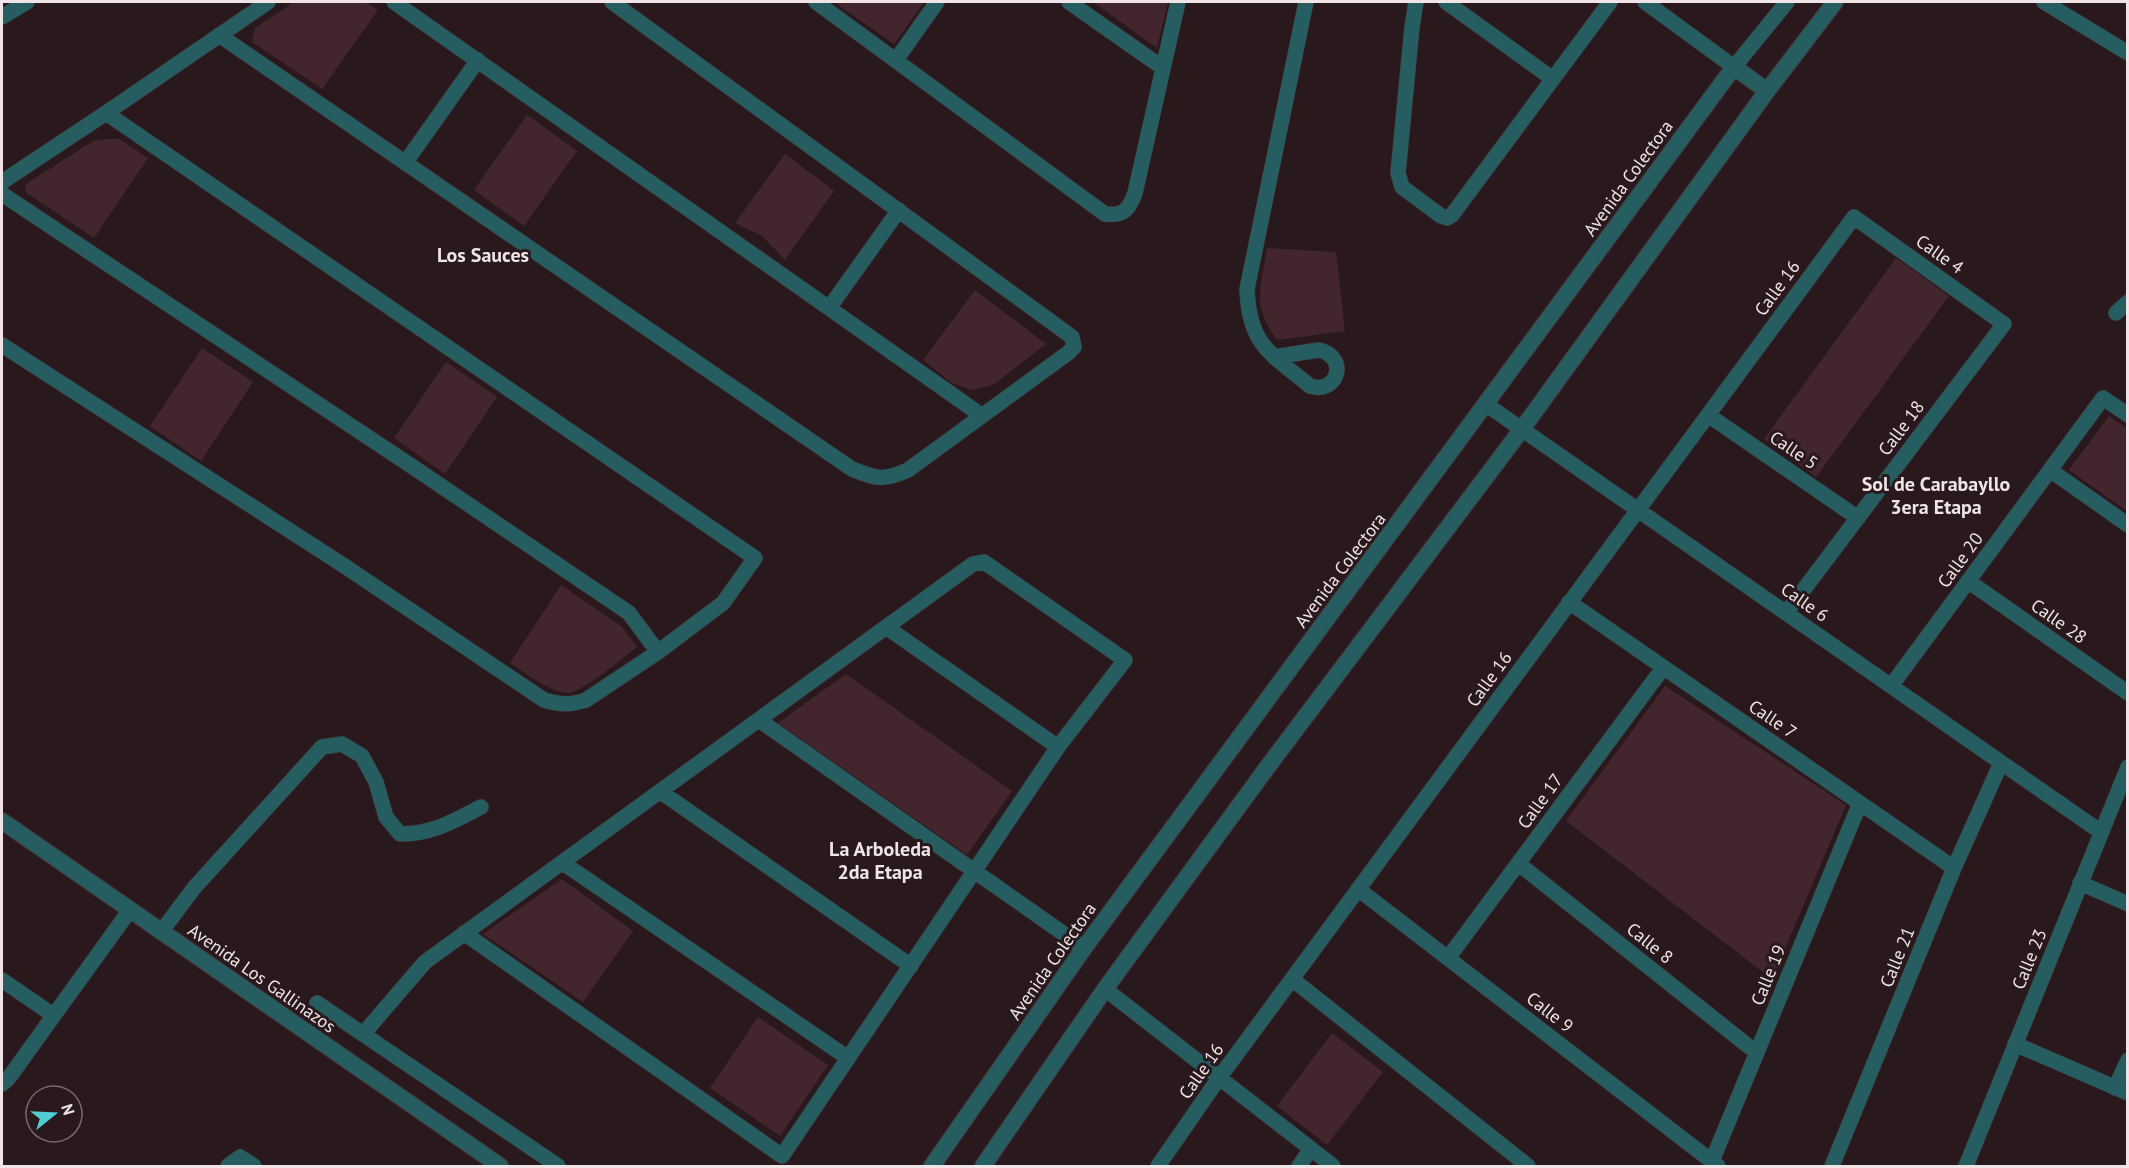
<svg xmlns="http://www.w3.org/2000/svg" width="2129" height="1168" font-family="'PT Sans',sans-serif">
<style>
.green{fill:#43262d}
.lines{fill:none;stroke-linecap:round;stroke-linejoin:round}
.minor-casing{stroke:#453539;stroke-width:16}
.tertiary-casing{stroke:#453539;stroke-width:18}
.minor{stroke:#255d60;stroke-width:15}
.tertiary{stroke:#255d60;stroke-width:16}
.labels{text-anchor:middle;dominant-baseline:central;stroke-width:6;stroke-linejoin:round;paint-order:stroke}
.street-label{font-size:18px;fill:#f0e4e7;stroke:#29191d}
.neighbourhood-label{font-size:20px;font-weight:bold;fill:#f0e4e7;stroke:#29191d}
</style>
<rect width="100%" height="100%" fill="#29191d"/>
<path class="green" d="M294,2H366L378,10L322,89L252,42L255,28Z
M834,2H924L894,44Z
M1093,2H1168L1157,48Z
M527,115L577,151L524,226L474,190Z
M106,139H119L148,158L94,238L25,192L26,184L93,141Z
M785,154L834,191L785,260L762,236L735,223Z
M1267,248L1336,252L1345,331L1277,340C1251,304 1261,289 1267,248Z
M1896,258L1949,296L1816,477L1764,439Z
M975,290L1046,344L993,385L973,390L952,383L923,360Z
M202,348L253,382L201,461L150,426Z
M446,362L497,397L445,474L394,438Z
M2109,416L2127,429V511L2069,470Z
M561,585L621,626L637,647C624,657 583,692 568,693C552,693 524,672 510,663Z
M846,674L1012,791L967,855L778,723Z
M1665,686L1846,805L1772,979L1566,821Z
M562,879L633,931L583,1002L483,934Z
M758,1017L828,1065L780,1136L710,1088Z
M1332,1033L1383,1072L1327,1145L1277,1106Z"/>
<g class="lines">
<g class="minor-casing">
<path id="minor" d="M394,2L981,415
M816,2L1105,214C1123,216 1129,210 1135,193L1178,2
M1069,2L1163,68
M1416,2L1412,27L1398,173L1402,187L1441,216L1447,218L1452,215L1610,2
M1446,2L1553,79
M1645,2L1734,67L1787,2
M2044,2L2128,53
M2,17L27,2
M219,35L852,469C876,479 884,481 908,470L1068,353L1074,347L1072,337L612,2
M896,60L937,2
M405,163L478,60
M2,182L106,113L268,2
M2,194L413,467L629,613L658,652
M829,308L899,210
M2116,313L2128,302
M2,345L346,567L544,700C560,705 571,705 586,700L658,652L723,603L755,558L106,113
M1274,357L1319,350C1349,357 1338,395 1310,386C1270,353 1249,345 1247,289L1306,2
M1487,405L2101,832
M1708,415L1858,518
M2050,470L2128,525
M1968,581L2128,693
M1569,602L1954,868
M886,627L1058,747
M1891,686L2103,398L2128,415
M759,720L1084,948
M661,792L911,966
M563,863L848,1058
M1519,864L1757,1053
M2080,883L2128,904
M1358,889L1718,1166
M161,932L194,888L322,747L342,744L362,756L376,782L386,817L400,834C432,834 452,822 481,807
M1448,958L1663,668
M1292,979L1528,1166
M2,980L53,1015
M1105,989L1333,1166
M317,1003L558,1166
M364,1033L425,962L973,564L984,562L1125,660L1058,747L782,1156L464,933
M2015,1044L2128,1093
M2,1084L8,1079L130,910
M2115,1088L2128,1060
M1712,1161L1860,803
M228,1166L240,1157L254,1166
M1158,1166L1219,1078L1854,217L2004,324L1786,613
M1299,1166L1311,1149
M1832,1166L1954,868L2001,763
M1966,1166L2128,767"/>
</g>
<g class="tertiary-casing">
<path id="tertiary" d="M2,821L500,1166
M932,1166L1084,948L1734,67L1767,91
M983,1166L1105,989L1266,769L1522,429L1767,91L1835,2"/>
</g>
<use href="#minor" class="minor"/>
<use href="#tertiary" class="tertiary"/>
</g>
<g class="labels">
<g class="street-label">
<text transform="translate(1628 178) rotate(-54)">Avenida Colectora</text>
<text transform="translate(1940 254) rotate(35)">Calle 4</text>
<text transform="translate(1777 288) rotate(-54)">Calle 16</text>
<text transform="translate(1901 428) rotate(-53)">Calle 18</text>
<text transform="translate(1794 450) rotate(34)">Calle 5</text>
<text transform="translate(1960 560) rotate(-54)">Calle 20</text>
<text transform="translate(1340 570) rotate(-53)">Avenida Colectora</text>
<text transform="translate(1805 602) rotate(35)">Calle 6</text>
<text transform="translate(2059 621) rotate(35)">Calle 28</text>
<text transform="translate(1489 679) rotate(-54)">Calle 16</text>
<text transform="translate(1773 719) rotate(34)">Calle 7</text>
<text transform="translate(1540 801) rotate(-54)">Calle 17</text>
<text transform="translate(1650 943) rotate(39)">Calle 8</text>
<text transform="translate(1897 957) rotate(-68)">Calle 21</text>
<text transform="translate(2029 959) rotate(-68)">Calle 23</text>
<text transform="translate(1052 961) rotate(-55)">Avenida Colectora</text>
<text transform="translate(1768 975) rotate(-68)">Calle 19</text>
<text transform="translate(262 978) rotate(35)">Avenida Los Gallinazos</text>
<text transform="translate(1550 1012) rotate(38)">Calle 9</text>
<text transform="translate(1201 1071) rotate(-55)">Calle 16</text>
</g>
<g class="neighbourhood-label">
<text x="483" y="255">Los Sauces</text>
<text x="1936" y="484">Sol de Carabayllo<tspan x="1936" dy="23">3era Etapa</tspan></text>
<text x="880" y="849">La Arboleda<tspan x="880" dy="23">2da Etapa</tspan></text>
</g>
</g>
<rect width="2129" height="1168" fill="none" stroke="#f0e4e7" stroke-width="6"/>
<g transform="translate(54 1114) rotate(72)"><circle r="28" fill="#29191d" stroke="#796a6e" stroke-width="1.5"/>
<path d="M0-4.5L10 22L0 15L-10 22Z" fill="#51ccd3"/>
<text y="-9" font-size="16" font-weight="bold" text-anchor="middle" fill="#f0e4e7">N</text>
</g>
</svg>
